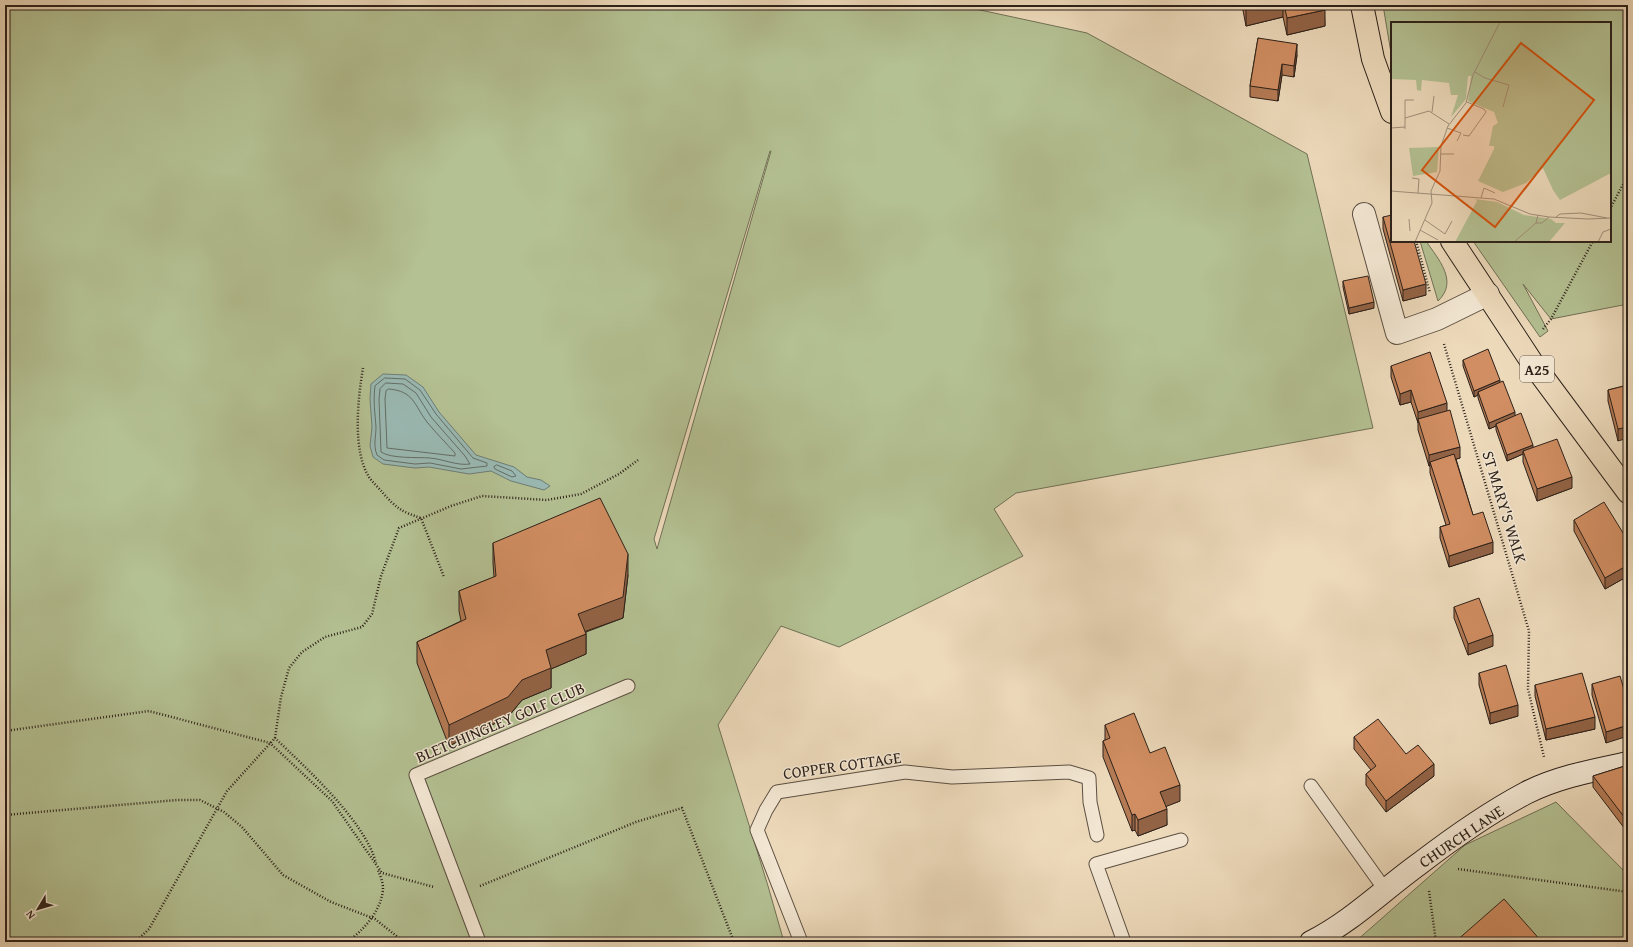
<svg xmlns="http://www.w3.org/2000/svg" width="1633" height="947" font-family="'Gentium Book Plus',serif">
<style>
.green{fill:#b4c193;stroke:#707156;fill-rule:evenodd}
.water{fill:#9abab4;stroke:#6e7d76}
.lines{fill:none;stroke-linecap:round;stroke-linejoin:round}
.shore{stroke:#636e67;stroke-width:1}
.lane-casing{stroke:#5c4f42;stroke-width:15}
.street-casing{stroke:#5c4f42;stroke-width:24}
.secondary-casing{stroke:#2c211a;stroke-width:24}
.primary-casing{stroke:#2c211a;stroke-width:24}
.path{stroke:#2c211a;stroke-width:2.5;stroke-dasharray:1 2;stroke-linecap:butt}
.lane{stroke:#f3e7d3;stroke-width:13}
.street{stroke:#f3e7d3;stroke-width:22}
.secondary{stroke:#f3e7d3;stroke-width:22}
.primary{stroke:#eddabb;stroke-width:22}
.wall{fill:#b47a54;stroke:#2c211a}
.shaded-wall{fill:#926345;stroke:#2c211a}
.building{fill:#d18e62;stroke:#2c211a}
.labels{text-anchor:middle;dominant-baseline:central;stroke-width:3;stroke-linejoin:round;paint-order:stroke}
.shield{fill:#f3e7d3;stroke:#685c52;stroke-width:1}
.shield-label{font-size:15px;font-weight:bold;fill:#2c211a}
.street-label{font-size:16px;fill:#2c211a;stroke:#f3e7d3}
.inset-road{fill:none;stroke:#a0907b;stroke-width:1}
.view{fill:#d5530d;fill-opacity:0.15;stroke:#d5530d;stroke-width:2}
.inset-edge{fill:none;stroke:#2c211a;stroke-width:2}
</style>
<rect width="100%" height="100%" fill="#eddabb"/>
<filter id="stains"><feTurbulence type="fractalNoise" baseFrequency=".005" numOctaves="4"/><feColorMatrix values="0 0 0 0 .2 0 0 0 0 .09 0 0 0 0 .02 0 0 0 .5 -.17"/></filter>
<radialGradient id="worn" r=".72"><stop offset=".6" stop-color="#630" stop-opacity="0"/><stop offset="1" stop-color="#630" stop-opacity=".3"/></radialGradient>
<path class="green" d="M5,5H957L1087,33L1307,154L1373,428L1016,493L994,509L1023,556L839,647L781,626L718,725L768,886L784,942H5ZM770,151H771L657,549L654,539Z
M1383,5H1628V304L1551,319L1523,284L1548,331L1540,337L1473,241H1610V23H1392V59Z
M1420,241H1426C1438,259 1459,281 1438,301Z
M1556,802L1628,875V942H1355L1465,845Z"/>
<path class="water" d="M383,374L406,375L423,387L439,412L476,455L514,467L527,477L541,480L550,486L544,490L511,481L491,471L469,474L429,467L415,468L383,464L373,457L370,446L372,427L370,399L371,384Z"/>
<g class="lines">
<path class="shore" d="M385,378L405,379L420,390L436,414L473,458L487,463V466L461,469L430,463L415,464L384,460L377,455C373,445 376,437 376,427C375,413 373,400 375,386Z
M386,383L403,384L416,393L431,417L465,456L470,464C457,466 443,459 430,458C417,457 392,459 381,452L379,399L380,389Z
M389,389C414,391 414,405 427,422C436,433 446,443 455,453V456L387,448L385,399L386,391Z
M497,465L512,471L516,476L512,477L495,469L494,467Z"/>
<g class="lane-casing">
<path id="lane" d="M1311,786L1386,891
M479,942L416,775L628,686
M801,942L757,830L766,810L777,792L905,772L952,777L1069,772L1089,778L1090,802L1097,835
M1124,942L1096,864L1181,840"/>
</g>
<g class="street-casing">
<path id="street" d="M1364,214L1397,333L1437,319L1488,294"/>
</g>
<g class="secondary-casing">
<path id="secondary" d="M1311,942C1351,922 1383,890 1419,864C1453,838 1488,813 1526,793C1557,777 1595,770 1628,763"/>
</g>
<g class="primary-casing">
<path id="primary" d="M1362,5L1373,59L1392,112
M1452,241L1533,364L1628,492"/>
</g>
<path class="path" d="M1610,209L1628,175
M1416,241L1430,293
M1543,329L1551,319L1593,241
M1444,344L1529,631L1528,689L1544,757
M363,368C358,398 352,450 369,477C373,483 379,488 383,493C396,508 402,512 421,518L444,577
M5,731L149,711L270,743L332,801L382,873L434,887
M275,738L281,697L289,668L302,652L325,637L362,627L372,614L381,576L399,528L451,506L482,496L547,500L581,494L619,474L638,460
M5,815L177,800H200L224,812L242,827L283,875L331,902L375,919L404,942
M1458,869L1628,892
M480,886L636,822L682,808L734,942
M1429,891L1436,942
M135,942L149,929L227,791L275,738C306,768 365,821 376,863
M347,942C364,930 382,910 383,888C383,882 380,875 378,870"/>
<use href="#lane" class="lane"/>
<use href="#street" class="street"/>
<use href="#secondary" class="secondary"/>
<use href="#primary" class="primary"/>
</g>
<path class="wall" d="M1242,5H1324L1325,26L1287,35L1283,17L1246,26Z
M1258,38L1297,55L1294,77L1282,75L1278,101L1250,97V86Z
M1383,217L1426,295L1403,301L1383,229Z
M1343,281L1374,308L1349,314L1343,287Z
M1463,360L1500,383L1515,416L1533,448L1572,488L1537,501L1523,462V454L1507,461L1496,430V426L1489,429L1478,398V395L1474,397L1463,366Z
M1391,366L1447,411L1460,458L1456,459L1473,515L1493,553L1449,567L1440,538V527L1446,525L1430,473V466H1429L1418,430V423L1411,402L1400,405L1391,377Z
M1628,385L1618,441L1608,401V390Z
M1574,520L1628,541V576L1605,589L1574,531Z
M493,543L628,575L623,618L586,632V654L551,669V688L522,700L508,717L449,746L417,663V642L461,621L459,611V591L494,577L493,563Z
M1627,579H1628V592L1627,590Z
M1454,607L1493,646L1468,655L1454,618Z
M1479,673L1518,716L1490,724L1479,685Z
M1592,684L1628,703L1606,743L1592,695Z
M1535,685L1595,729L1546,740L1535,696Z
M1105,725L1150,753L1180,801L1166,806L1167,825L1138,836L1135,830L1132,831L1103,757V741L1105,740Z
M1354,737L1406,754L1434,776L1386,812L1366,785V774L1371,770L1354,749Z
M1628,765V833L1593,787V776Z"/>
<path class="shaded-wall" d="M1266,5H1283V17L1246,26V9Z
M1325,10V26L1287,35V18Z
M1297,44V55L1294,77V66Z
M1282,64V75L1278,101V90Z
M1426,284V295L1403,301V290Z
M1374,302V308L1349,314V308Z
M1500,380V386L1478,392V395L1474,397V391Z
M1411,390V402L1400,405V394Z
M1447,403V414L1418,419V423V412Z
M1515,412V418L1496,424V426L1489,429V423Z
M1628,427V438L1618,441V429Z
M1533,445V450L1523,451V454L1507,461V455Z
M1460,447V458L1432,466L1430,462V466H1429V455Z
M1572,477V488L1537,501V489Z
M1493,542V553L1449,567V556Z
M628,554V575L623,618L578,634V614Z
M1628,565V576L1605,589V578Z
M586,634V654L551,669V688L522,700L508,717L449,746V725L522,680L546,650Z
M1493,635V646L1468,655V644Z
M1518,705V716L1490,724V713Z
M1595,717V729L1546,740V729Z
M1628,725V736L1606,743V732Z
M1434,764V776L1386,812V801Z
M1180,785V801L1160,809V792Z
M1167,809V825L1138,836V820Z
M1135,814V830L1132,831V815Z"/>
<path class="building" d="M1245,5H1266L1246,9Z
M1284,5H1324L1325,10L1287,18Z
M1258,38L1297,44L1294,66L1282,64L1278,90L1250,86Z
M1392,215V241H1414L1426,284L1403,290L1383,217Z
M1368,276L1374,302L1349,308L1343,281Z
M1488,349L1500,380L1474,391L1463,360Z
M1430,352L1447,403L1418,412L1411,390L1400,394L1391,366Z
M1503,381L1515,412L1489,423L1478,392Z
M1628,385V427L1618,429L1608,390Z
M1450,410L1460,447L1429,455L1418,419Z
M1521,413L1533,445L1507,455L1496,424Z
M1557,439L1572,477L1537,489L1523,451Z
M1454,454L1473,515L1483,512L1493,542L1449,556L1440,527L1450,524L1430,462Z
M600,498L628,554L623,597L578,614L586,634L546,650L551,668L522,680L508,697L449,725L417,642L466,619L459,591L496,576L493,543Z
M1604,502L1628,541V565L1605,578L1574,520Z
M1479,598L1493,635L1468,644L1454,607Z
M1506,665L1518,705L1490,713L1479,673Z
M1582,673L1595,717L1546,729L1535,685Z
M1620,676L1628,703V725L1606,732L1592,684Z
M1134,713L1150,753L1165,747L1180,785L1160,792L1167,809L1138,820L1135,814L1132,815L1103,741L1110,738L1105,725Z
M1378,719L1406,754L1418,745L1434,764L1386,801L1366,774L1376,766L1354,737Z
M1628,765V822L1593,776Z
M1504,899L1542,942H1455Z"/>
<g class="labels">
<rect class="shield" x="1520" y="356" width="34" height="26" rx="3"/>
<g class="shield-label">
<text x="1537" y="369">A25</text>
</g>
<g class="street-label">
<text transform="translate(1505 507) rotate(73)">ST MARY'S WALK</text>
<text transform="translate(500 722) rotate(-23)">BLETCHINGLEY GOLF CLUB</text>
<text transform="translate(842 765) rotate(-8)">COPPER COTTAGE</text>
<text transform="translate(1461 836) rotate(-34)">CHURCH LANE</text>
</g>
</g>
<g transform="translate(1391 22)">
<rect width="220" height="220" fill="#eddabb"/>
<path d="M0,0H220V151L169,178L162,168L152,146L135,161L112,170L87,159L103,127V124H98L102,104L107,101L103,90L77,79L80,54H77L75,77L60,95L67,73H60L58,61L31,58L30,69L26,68L25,58L0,57ZM48,125L46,150L22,154L18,126ZM84,177L106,180L133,193L160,197L165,201H174L158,220H64L86,179Z" fill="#b4c193"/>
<path class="inset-road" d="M84,50L94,56L118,63L112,85M41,90L43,74M14,96L38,89L58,102M0,106L14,105M56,106L70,111L66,119M14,107V78H23M72,113L78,114L95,90L93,87L76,80M50,132H63M21,156L28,157L27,171M0,169L103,177L139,192L158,195L197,197L220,196M90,176L93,166L104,171M165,195L169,192L190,191L216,196M18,197L19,209M34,198L54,212L61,199M145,201H151L158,195M29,208L47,218M24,220L41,181L40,169L49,149L50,124L57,104L75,81L82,53L109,0M123,220L145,201L147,193M207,220L212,210L220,207"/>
<path class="view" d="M130,21L203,78L104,205L31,148Z"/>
<rect width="220" height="220" class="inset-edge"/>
</g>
<rect width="1633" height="947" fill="none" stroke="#eddabb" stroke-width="20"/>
<rect x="6" y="6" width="1621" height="935" fill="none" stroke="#2c211a" stroke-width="2"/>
<rect x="10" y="10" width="1613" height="927" fill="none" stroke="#2c211a"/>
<g transform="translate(38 909) rotate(232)" stroke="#f3e7d3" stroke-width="3" paint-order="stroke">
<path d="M0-3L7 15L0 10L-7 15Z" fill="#2c211a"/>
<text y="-6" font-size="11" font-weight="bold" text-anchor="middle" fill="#2c211a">N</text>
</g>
<rect width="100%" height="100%" filter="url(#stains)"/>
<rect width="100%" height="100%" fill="url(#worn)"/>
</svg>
